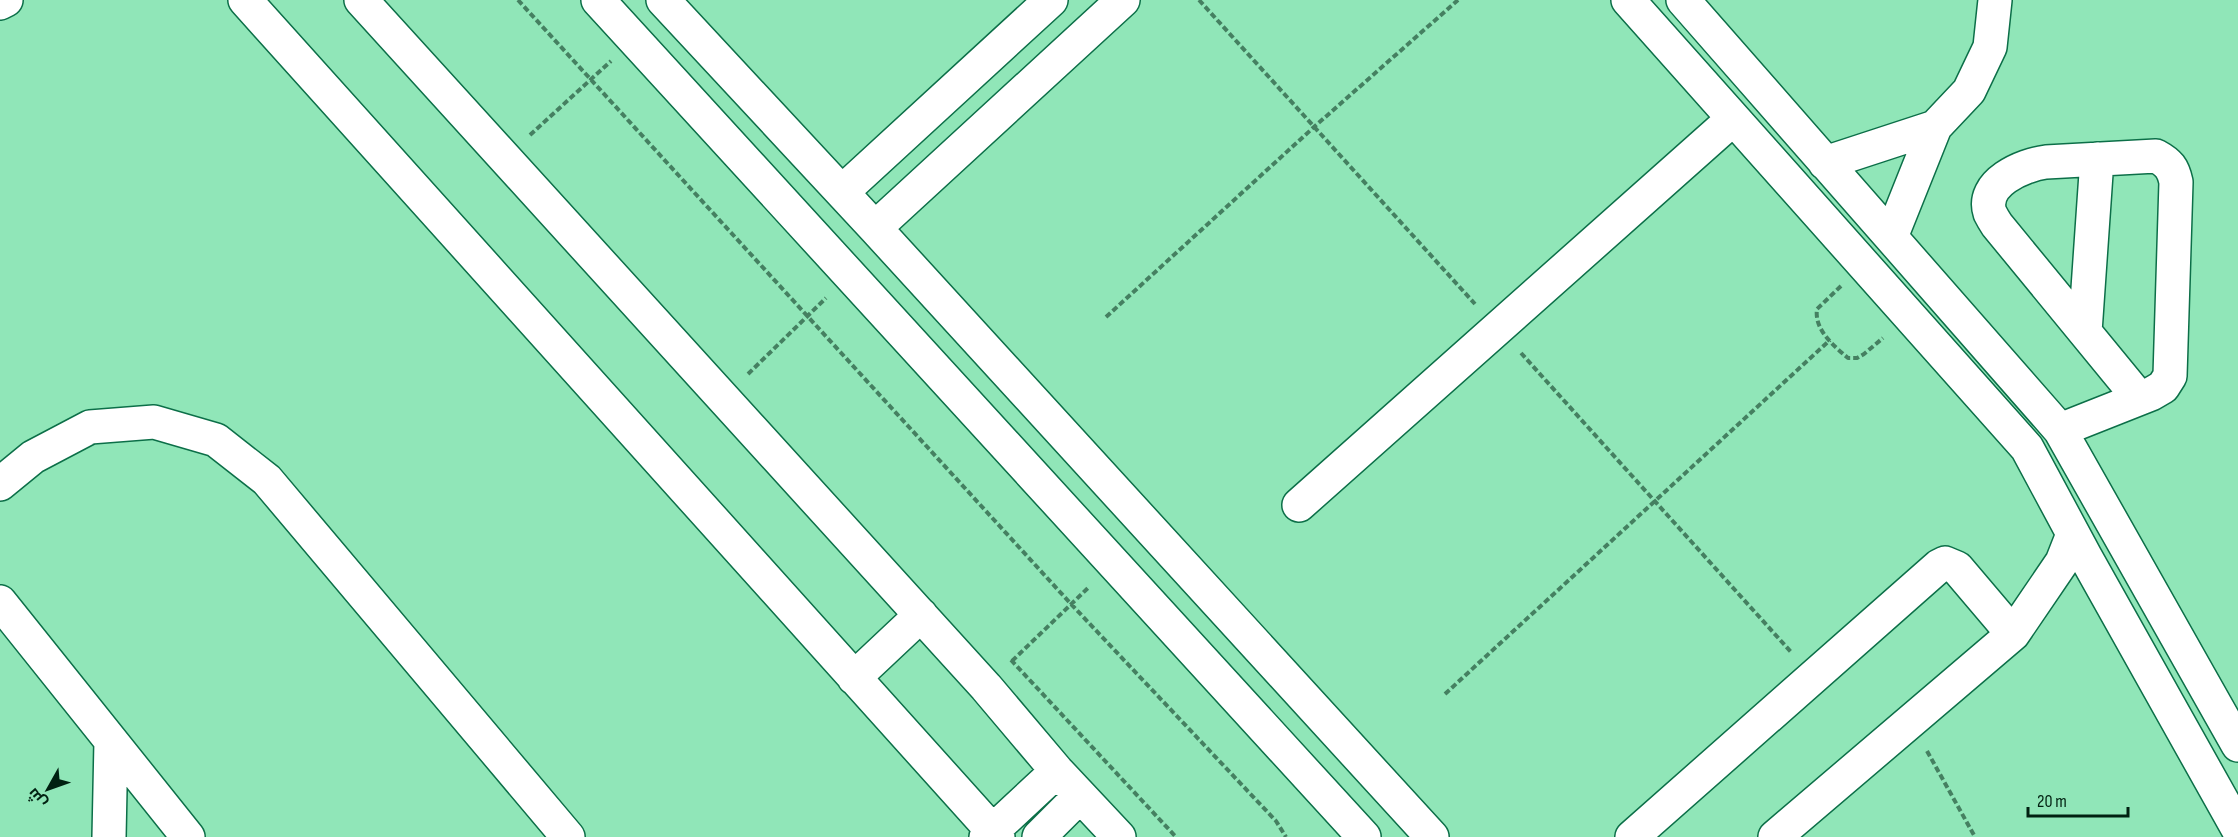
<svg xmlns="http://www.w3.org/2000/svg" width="2238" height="837" font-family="'Sofia Sans Condensed',Cairo,sans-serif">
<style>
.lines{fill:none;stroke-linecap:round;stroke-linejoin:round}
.minor-casing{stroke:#0c6f48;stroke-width:36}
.path{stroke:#458061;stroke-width:4;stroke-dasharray:6 3;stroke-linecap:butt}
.minor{stroke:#fff;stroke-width:33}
</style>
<rect width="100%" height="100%" fill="#90e6b8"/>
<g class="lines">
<g class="minor-casing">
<path id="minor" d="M245,0L998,837
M361,0L986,687L1057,771L1119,837
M598,0L1364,837
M663,0L875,228L1432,837
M1628,0L2027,448L2085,556L2238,829
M1683,0L2060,430L2238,745
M0,3L6,0
M1825,163L1935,127
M842,192L1051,0
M875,228L1123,0
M1891,237L1935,127L1969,91L1990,47L1995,0
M2085,332L2097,159
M2060,430L2151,394L2163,387L2170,376L2176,182C2173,168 2169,163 2156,156L2046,162C2023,165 1980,183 1990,213C1992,217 1995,222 1997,225L2139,398
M0,484L33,457L90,427L154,422L216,440L267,480L568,837
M1299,505L1733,119
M0,602L188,837
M854,678L921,615
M109,837L111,741
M986,837L1057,771
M1039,837L1080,796
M1632,837L1939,566L1945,563L1957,568L2013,634
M1775,837L2013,634L2062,562L2073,534"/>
</g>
<path class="path" d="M518,0L1071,604L1276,821L1286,837
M1199,0L1475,304
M530,135L611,61
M1841,286L1817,309C1814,330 1834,346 1848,358H1857L1864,354L1883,338
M1106,317L1314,127L1458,0
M1521,353L1791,652
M748,374L826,298
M1011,660L1176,837
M1012,661L1089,587
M1445,694L1830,340
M1927,751L1975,837"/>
<use href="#minor" class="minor"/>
</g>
<g transform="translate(48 789) rotate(230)" stroke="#90e6b8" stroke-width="4.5" paint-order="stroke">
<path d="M0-4.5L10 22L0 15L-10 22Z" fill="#002111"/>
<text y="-9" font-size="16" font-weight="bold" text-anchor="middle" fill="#002111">ش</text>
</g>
<path d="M2028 807v9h100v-9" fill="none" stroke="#002111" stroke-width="3"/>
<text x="2037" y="807" font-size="18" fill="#002111" stroke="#90e6b8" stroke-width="4.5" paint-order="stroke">20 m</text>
</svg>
